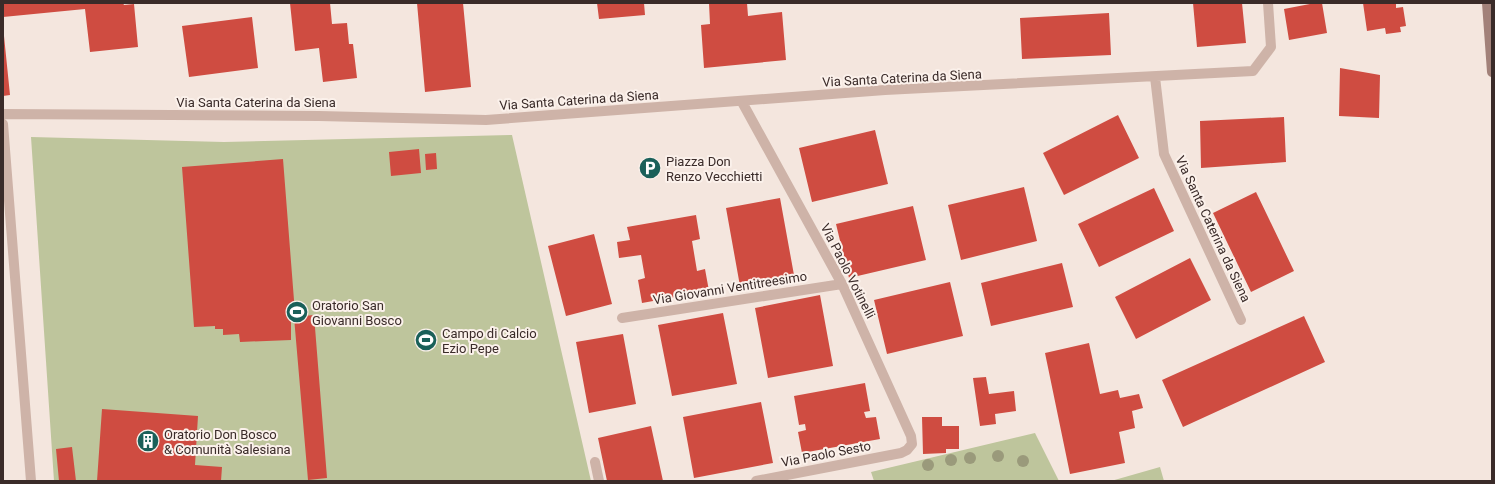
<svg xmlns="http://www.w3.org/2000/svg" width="1495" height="484" font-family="Roboto,sans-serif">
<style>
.green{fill:#bec59c}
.building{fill:#cf4c41}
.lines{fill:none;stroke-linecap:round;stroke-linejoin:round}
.street{stroke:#ceb3a8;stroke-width:10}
.secondary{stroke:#a28179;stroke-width:10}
.tree{fill:#9a9a7b}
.labels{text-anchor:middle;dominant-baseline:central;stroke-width:4;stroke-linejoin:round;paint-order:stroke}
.street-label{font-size:13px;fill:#3a2b29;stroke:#fbf1eb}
.poi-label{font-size:13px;fill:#3a2b29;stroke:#fbf1eb;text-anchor:start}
</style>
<rect width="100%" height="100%" fill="#f4e6de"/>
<path class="green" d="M512,135L591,481H54L31,137L224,142Z
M1035,433L1059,481H874L871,472Z
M1160,467L1164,481H1111Z"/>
<path class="building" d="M3,3H123L124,5L134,4L138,47L90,52L85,9L3,17Z
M290,3H330L332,24L347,23L349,44H353L357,78L323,82L319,48L295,51Z
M417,3H463L471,87L425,92Z
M597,3H644L645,15L599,19Z
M709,3H747L748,16L782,12L786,60L704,68L701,25L710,24Z
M1193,3H1242L1246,43L1197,47Z
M1315,3H1322L1327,33L1289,40L1284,9Z
M1363,3H1396V8L1403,7L1406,26L1400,27L1401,32L1386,34L1385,28L1367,31Z
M1109,13L1111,55L1022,59L1020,18Z
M252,17L258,68L189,77L182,26Z
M3,36H4L10,95L3,96Z
M1340,68L1380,75L1379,118L1339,116Z
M1118,115L1139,158L1064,195L1043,153Z
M1284,117L1286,162L1201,168L1200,121Z
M875,130L888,184L812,202L799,148Z
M419,149L421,173L391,176L389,152Z
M436,153L437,169L426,170L425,154Z
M283,159L295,313H291V340L240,342L239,334L223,335V329H215V326L194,327L182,167Z
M1024,187L1037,241L961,260L948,205Z
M1154,188L1174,231L1099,267L1078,224Z
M1256,192L1294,271L1251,292L1213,213Z
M780,198L794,275L740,286L726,208Z
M913,206L926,260L849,278L836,224Z
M696,215L700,239L692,241L697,271L705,269L709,291L642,303L638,280L645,278L641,255L619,258L617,242L630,240L627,227Z
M594,234L612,304L566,316L548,246Z
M1190,258L1211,300L1136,339L1115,297Z
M1062,263L1073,307L991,326L981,283Z
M950,282L963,336L887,354L874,300Z
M820,295L833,366L768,378L755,308Z
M723,313L737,384L672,396L658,325Z
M314,315L327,478L308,480L294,317Z
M1304,316L1325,362L1183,427L1162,380Z
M623,334L636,404L589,413L576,342Z
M1089,343L1100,394L1118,390L1120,398L1139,394L1143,408L1132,411L1135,428L1119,432L1125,463L1070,474L1045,353Z
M986,377L989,394L1014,391L1016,411L995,414L996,424L980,426L973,378Z
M865,383L870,411L864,412L866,418L876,417L880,439L802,453L798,432L806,430L805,424L799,425L794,396Z
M761,402L773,463L694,478L683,417Z
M102,409L198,416L195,465L222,467L221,481H97Z
M922,417H942V426H959V449H946V453L923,454Z
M651,426L663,481H607L598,438Z
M72,447L76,481H59L56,449Z"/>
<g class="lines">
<path class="street" d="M1155,77L1164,154L1241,320
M742,102L842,284L911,436L912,444L907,450L901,453L756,481
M3,114L319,116L486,120L885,90L1253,71L1271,47L1268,3
M3,124L31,481
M622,318L842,284
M595,462L599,481"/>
<path class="secondary" d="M1487,3L1492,72"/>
</g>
<g class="tree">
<circle cx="998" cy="456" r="6"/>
<circle cx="970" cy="458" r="6"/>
<circle cx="951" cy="460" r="6"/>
<circle cx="1023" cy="461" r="6"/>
<circle cx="928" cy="465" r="6"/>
</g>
<defs>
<g id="parking-disc" transform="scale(1.15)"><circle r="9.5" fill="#1a6059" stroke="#fbf1eb"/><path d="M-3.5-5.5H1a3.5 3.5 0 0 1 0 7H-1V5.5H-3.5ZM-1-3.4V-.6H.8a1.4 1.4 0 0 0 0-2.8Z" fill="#fff"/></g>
<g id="stadium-disc" transform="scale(1.15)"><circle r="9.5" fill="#1a6059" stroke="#fbf1eb"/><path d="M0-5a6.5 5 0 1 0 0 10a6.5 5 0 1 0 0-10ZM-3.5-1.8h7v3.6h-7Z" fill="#fff"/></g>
<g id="building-disc" transform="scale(1.15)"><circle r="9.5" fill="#1a6059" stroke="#fbf1eb"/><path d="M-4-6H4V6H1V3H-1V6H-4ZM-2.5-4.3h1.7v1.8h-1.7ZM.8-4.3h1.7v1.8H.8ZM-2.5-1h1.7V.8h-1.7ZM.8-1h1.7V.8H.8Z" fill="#fff"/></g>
</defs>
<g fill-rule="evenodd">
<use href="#parking-disc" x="650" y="168"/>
<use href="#stadium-disc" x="297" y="312"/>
<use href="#stadium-disc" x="426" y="340"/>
<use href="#building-disc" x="148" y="441"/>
</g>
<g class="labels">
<g class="street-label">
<text transform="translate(902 78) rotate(-3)">Via Santa Caterina da Siena</text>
<text transform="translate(579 100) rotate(-4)">Via Santa Caterina da Siena</text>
<text x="256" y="102">Via Santa Caterina da Siena</text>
<text transform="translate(1213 229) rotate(65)">Via Santa Caterina da Siena</text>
<text transform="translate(848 271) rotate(63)">Via Paolo Votinelli</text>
<text transform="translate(730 288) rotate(-9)">Via Giovanni Ventitreesimo</text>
<text transform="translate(826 454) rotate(-11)">Via Paolo Sesto</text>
</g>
<g class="poi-label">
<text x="666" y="161">Piazza Don<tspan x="666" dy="15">Renzo Vecchietti</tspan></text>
<text x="312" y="305">Oratorio San<tspan x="312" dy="15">Giovanni Bosco</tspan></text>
<text x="442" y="333">Campo di Calcio<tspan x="442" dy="15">Ezio Pepe</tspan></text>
<text x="164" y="434">Oratorio Don Bosco<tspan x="164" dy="15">&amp; Comunità Salesiana</tspan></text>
</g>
</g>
<rect width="1495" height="484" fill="none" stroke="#3a2b29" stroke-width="8"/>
</svg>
